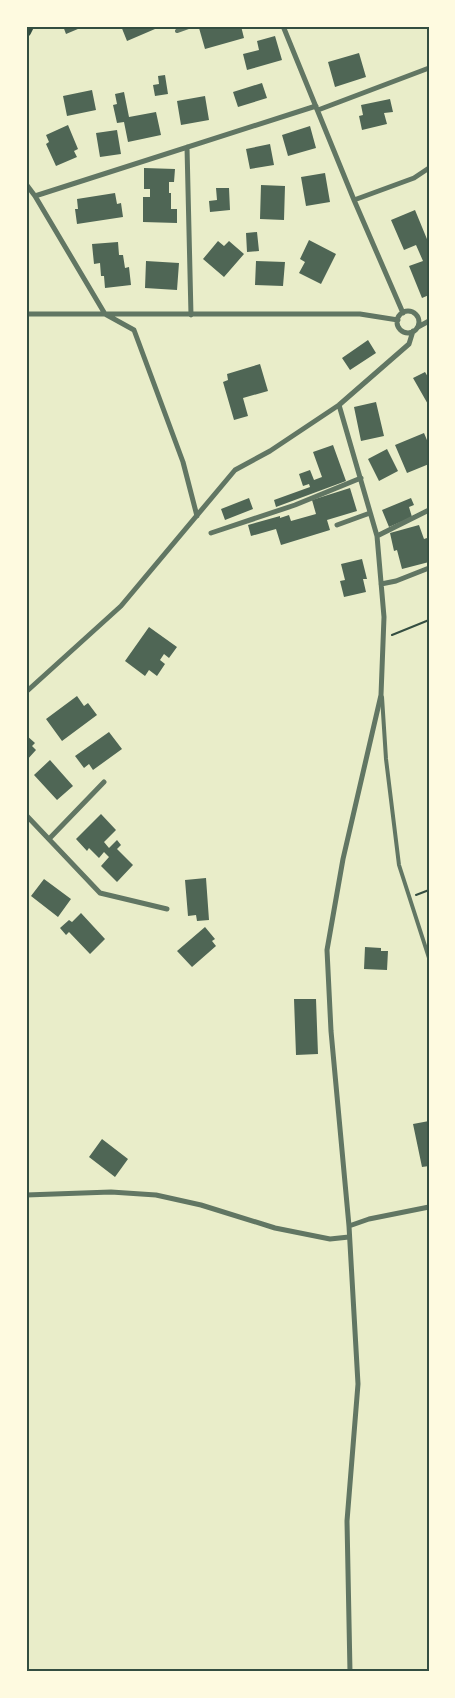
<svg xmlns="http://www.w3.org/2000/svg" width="455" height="1698" font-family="Manrope,sans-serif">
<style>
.building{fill:#4f6655}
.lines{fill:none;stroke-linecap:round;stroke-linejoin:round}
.path{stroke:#344e41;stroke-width:2}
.service{stroke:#617663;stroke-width:4}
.minor{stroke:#617663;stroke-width:5}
.secondary{stroke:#344e41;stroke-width:10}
.neatline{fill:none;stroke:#344e41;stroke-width:2}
</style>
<rect width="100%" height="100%" fill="#e9edc9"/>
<path class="building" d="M63,26H85L66,34Z
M121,26H154L155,29L127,41Z
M204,26H241L244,38L205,49L199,28Z
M275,36L282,60L247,70L243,54L259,50L257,41Z
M359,53L366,77L335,87L328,62Z
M165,75L168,94L155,96L153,85L159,84L158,76Z
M262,83L267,98L238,107L233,92Z
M92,90L96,110L67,116L63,96Z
M124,92L129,117L156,112L161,135L128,142L124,122L117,123L113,105L117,104L115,94Z
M205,96L209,120L181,125L177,101Z
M390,99L393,112L384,113L387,124L362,130L359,116L363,115L361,105Z
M68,125L78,149L74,151L77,157L56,166L46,144L49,142L46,135Z
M310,126L316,148L288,156L282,135Z
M117,130L121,154L100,157L96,133Z
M270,144L274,165L250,169L246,149Z
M144,168L175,169L174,182H169V193H171V209H177V223L143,222V197H150V189H144Z
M325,173L330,202L306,206L301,177Z
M261,185L285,186L284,220L260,219Z
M216,188H229L230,210L210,212L209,201L217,200Z
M115,193L117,204L121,203L123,217L77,224L75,209H78L77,199Z
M415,210L429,244V295L422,298L409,266L423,261L416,245L404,250L391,220Z
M257,232L259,251L247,252L246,233Z
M309,240L336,254L321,284L299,273L305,262L300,259Z
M218,241L224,246L229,241L244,254L224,277L203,259Z
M118,242L119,255H123L125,268L129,267L131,285L105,288L104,276H101L100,263L94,264L92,244Z
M146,261L179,263L177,290L145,288Z
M256,261L285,262L283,286L255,285Z
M368,340L376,353L350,370L342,358Z
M260,364L268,391L243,398L248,416L234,420L223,382L228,380L227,374Z
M425,372L428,377H429V406L413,378Z
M376,402L384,436L361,441L354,407Z
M424,433L429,445V464L407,473L395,445Z
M333,445L346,481L276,507L274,500L310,487L309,484L303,486L299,474L310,470L314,480L322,477L313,452Z
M387,449L398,471L379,481L368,459Z
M350,488L357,511L327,520L330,530L281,545L276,529L251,536L248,525L280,516V518L289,515L291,521L316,514L312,500Z
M249,498L253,509L225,520L221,509Z
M411,498L414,505L409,507L412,517L389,527L382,510Z
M419,525L424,539L427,538L429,544V562L402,569L397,550L394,551L390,533Z
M362,559L367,579H363L366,592L344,597L340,581L345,580L341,564Z
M149,627L177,647L169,658L164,654L160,660L165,664L157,676L149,670L145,676L125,661Z
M77,696L84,706L88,703L97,715L62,741L46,719Z
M109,732L122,749L93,770L89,764L84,768L75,756Z
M26,735L35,743L32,746L36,750L26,761Z
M50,760L73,786L57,800L34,775Z
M101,814L116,830L104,842L109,848L117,840L121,845L117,849L133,865L117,882L101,866L109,857L104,852L99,858L89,848L87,851L76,839Z
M206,878L209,920L197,921L196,915L188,916L185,880Z
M44,879L71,899L58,917L31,896Z
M81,913L105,939L90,954L69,932L66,935L60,928L69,920L72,922Z
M205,927L215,939L212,941L216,946L192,967L177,951Z
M365,947L381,948V951H388L387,970L364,969Z
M294,999H316L318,1054L296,1055Z
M429,1121V1166L422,1167L413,1124Z
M102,1139L128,1159L115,1177L89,1157Z"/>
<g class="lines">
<path class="path" d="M392,635L429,620
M416,895L429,890"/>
<path class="service" d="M177,31L191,26
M382,697L386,759L399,865L429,958"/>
<path class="minor" d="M283,26L354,200L403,313
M318,110L429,68
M187,147L191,315
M26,184L35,196L105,314L134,330L183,462L197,516
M35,196L316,106
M354,200L414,178L429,168
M397 322a11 11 0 1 1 22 0a11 11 0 1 1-22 0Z
M26,314H360L398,320
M418,327L429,321
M339,405L377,536L384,617L381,695L343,859L327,950L331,1031L349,1226L358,1384L347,1521L350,1672
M337,525L370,513
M211,533L295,505L361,478
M377,536L429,510
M381,584L396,581L429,568
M26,692L121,606L235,470L270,451L339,405L409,344L413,331
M26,815L100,893L167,909
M49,839L104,782
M26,1195L111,1192L156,1195L201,1205L275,1228L330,1239L349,1237
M349,1226L369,1219L429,1207"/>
<path class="secondary" d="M26,32L29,26"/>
</g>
<rect width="455" height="1698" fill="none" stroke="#fefae0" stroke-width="55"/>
<rect x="28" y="28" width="400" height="1642" class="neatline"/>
</svg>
